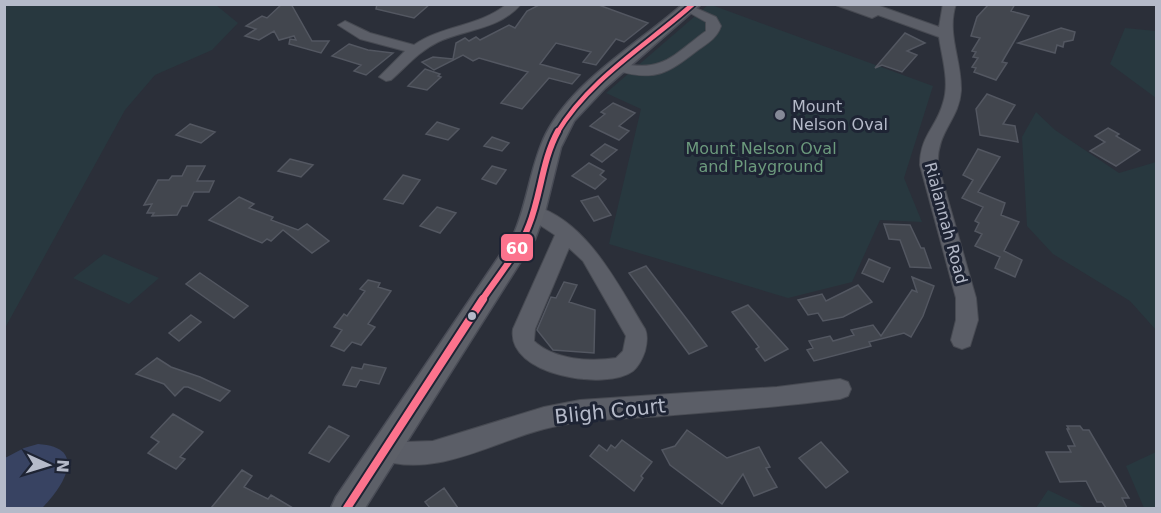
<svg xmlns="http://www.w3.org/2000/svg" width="1161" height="513" font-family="'DejaVu Sans',sans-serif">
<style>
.green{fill:#28383f}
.water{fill:#384362}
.building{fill:#42464e;stroke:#535761;stroke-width:1.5}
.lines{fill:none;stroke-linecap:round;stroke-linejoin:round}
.minor-casing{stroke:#474a52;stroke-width:2}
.major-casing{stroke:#494c56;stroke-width:3}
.minor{fill:#5b5e67;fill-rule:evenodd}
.major{fill:#5d6068;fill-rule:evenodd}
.bus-1-far2-casing{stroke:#1e2434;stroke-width:8}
.bus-1-far1-casing{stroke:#1e2434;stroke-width:10}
.bus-1-casing{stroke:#1e2434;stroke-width:12}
.bus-1-far2{stroke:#fc738d;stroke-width:4.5}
.bus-1-far1{stroke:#fc738d;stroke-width:6}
.bus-1{stroke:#fc738d;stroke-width:8}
.poi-dot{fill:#858997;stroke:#1e2434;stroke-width:2}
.bus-dot{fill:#b5bac9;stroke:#1e2434;stroke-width:2}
.labels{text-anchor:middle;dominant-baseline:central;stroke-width:6;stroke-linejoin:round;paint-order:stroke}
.poi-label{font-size:16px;fill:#b5bac9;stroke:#1e2434;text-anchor:start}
.park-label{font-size:16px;fill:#6c9a7d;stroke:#1e2434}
.street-label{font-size:16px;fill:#b5bac9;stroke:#1e2434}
.near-street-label{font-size:20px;fill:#b5bac9;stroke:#1e2434}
.line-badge{stroke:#1e2434;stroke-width:2}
.badge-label{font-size:16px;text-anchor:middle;font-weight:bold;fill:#fff}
</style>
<rect width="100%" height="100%" fill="#2b2f39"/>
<path class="green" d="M5,4L216,5L238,23L212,50L155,75L125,110L5,328Z
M709,4L933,86L904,178L922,222L880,220L852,282L788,298L609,244L641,109L606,93Z
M1125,28L1156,31V98L1110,64Z
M1036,112L1055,130L1119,173L1156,162V330L1130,301L1053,254L1027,226L1022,137Z
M104,254L159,278L129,304L73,278Z
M1156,452V508H1144L1126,466Z
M1048,490L1086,508H1036Z"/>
<path class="water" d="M38,444C89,447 63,487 42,508H5V458L24,448Z"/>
<path class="building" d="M282,4H291L312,41H329L321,53L289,44L290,39L296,40L294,36L279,40L274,31L259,40L245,36L256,29L246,26L262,16L267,18Z
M377,4H430L414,18L376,9Z
M541,4H596L648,23L624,42L616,39L596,65L583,62L591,52L556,43L540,64L580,75L572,84L549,78L522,109L501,103L528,72L479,58L473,61L463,55L434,70L422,62L433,57L453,59L456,43L465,38L469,41L476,37L480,40L509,25L515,28L527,11Z
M989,4H1015L1011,11L1029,16L1002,62L1007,63L996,80L974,72L976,68L972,67L978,58L973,57L976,52L972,51L980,38L971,36L977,17Z
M1061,28L1075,32L1073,40L1064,42L1063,47L1057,45L1055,53L1018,43Z
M905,33L925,43L907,51L917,55L902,72L882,65L875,68Z
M349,44L368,50L393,53L366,75L354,71L361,65L332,56Z
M425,69L440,74L438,76L441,77L427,90L408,86Z
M987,94L1015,105L1003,124L1015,126L1018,142L980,135L976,109Z
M613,103L635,113L619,126L629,131L619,140L590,126L605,114L601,112Z
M437,122L459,129L448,140L426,134Z
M190,124L215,132L201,143L176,135Z
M1108,128L1119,134L1116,136L1140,150L1116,166L1090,151L1105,142L1095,136Z
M492,137L509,143L502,151L484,146Z
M605,144L617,150L602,162L591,155Z
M978,149L1000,157L978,192L1005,203L1001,215L1019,222L1004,251L1022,260L1015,277L995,268L1000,257L975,246L982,234L975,231L979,223L975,221L983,207L962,198L973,180L963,175Z
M290,159L313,165L301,177L278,171Z
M589,163L604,171L600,175L606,179L595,189L572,176Z
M187,166H205L197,181H214L209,192H194L187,206H182L177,215L152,216L154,213H147L152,204L144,205L158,180H169L172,176H182Z
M492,166L506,170L496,184L482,179Z
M403,175L420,180L403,204L384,199Z
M598,196L611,215L594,221L581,201Z
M239,197L254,204L249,208L273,217L271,220L298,230L307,224L329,241L312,253L283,230L271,241L267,239L262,243L209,220Z
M437,207L456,213L440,233L420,226Z
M884,224L910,225L921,248H924L931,268L910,267L900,240L889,239Z
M869,259L890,268L883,282L862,273Z
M646,266L689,322L707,346L689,354L629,273Z
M200,273L248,306L234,318L186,284Z
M912,277L934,286L923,316L911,337L904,333L869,342L871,346L814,361L807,350L813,348L809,341L830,336L833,341L854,335L851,330L873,325L881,336L912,290L917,292Z
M368,280L380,283L378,287L391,291L368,324L375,327L361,345L352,342L344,351L331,346L342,330L334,327L344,314L347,316L365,291L360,289Z
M564,282L577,285L569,302L595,310L594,353L553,350L537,330L551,297L556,298Z
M858,285L872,302L843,317L823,321L818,313L808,315L798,300L822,294L826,301Z
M748,305L788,349L765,361L756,349L759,347L732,312Z
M191,315L201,322L179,341L169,333Z
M157,358L171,367L200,377L230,391L220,401L188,387H184L175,396L164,384L136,374Z
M364,364L386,368L379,384L360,380L356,387L343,385L352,367L362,369Z
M173,414L203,432L180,457L185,459L176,469L148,453L159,442L151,437Z
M329,426L349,436L329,462L309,453Z
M1067,426H1080L1083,430H1089L1129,498H1122L1127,508H1106L1102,502H1097L1086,481L1060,482L1046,452H1071L1068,446H1075L1067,429H1069Z
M687,430L727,458L759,447L770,467L766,468L777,487L754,496L743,474L722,504L670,465L662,450L675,446Z
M622,440L652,462L641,476L643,478L634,491L590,456L599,445L607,451L611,445L615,448Z
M821,442L848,472L826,488L799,458Z
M242,470L252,476L244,487L268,499L271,495L293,508H211Z
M444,488L458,508H430L425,502Z"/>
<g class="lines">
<g class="minor-casing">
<path id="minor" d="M507,4H521C499,30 466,29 438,42C419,51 406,67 391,80L386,81L379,77L405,51L360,39L338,25L345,21L370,33L414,45C442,25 479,27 507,4Z
M833,4H874L939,27L943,4H956C946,34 962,60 961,91C959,120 936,132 938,165L976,298L978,320L970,346L962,349L954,346L951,340L956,320V298L920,165C920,136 936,128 943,103C950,82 942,58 939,37L878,15L872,18Z
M689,5L716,17L721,26C717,38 708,43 698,50C667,74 655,82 615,70L613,67L620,63C663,73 673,55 706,31V22L683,9Z
M535,206C588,222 618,285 645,329C648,336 647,343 645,351C643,357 639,366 633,371C607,391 506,376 513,329L555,235L529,218L526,213L529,208ZM569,248L583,261L626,336L623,351L616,358C591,362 554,360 534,341L535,329Z
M840,379L848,382L851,389L848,396L840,399C781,407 722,411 662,416C623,419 582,419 544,429C490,443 432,480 376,458L373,450L376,442L385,438L406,442L433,441L544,407L580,400L777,387Z"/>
</g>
<g class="major-casing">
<path id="major" d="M683,4H701L605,88L574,121L561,147L545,212L535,239L365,508H331L336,497L513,236C528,203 530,166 546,134C573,81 639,43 683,4Z"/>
</g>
<use href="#minor" class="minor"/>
<use href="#major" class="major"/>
<g class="bus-1-far2-casing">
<path id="bus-1-far2" d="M557,133C589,79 647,45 693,4"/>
</g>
<g class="bus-1-far1-casing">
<path id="bus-1-far1" d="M482,300C498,276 519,252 529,225C541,195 542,160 558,131"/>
</g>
<g class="bus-1-casing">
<path id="bus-1" d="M347,508L483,299"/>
</g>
<use href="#bus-1-far2" class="bus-1-far2"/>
<use href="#bus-1-far1" class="bus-1-far1"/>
<use href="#bus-1" class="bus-1"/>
</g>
<circle class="poi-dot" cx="780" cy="115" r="6"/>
<circle class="bus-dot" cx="472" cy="316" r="5"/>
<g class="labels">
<g class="poi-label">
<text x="792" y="106">Mount<tspan x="792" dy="18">Nelson Oval</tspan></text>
</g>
<g class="park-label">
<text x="761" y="148">Mount Nelson Oval<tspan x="761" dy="18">and Playground</tspan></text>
</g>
<g class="street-label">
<text transform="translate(946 223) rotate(75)">Rialannah Road</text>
</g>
<g class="near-street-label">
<text transform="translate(610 411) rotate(-6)">Bligh Court</text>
</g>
</g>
<rect class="line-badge" x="500" y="233" width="34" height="29" rx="6" fill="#fc738d"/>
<g class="badge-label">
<text x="517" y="254">60</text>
</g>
<rect width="1161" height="513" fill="none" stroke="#b5bac9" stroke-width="12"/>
<g transform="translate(48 465) rotate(94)" stroke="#1e2434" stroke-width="4.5" paint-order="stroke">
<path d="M0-4.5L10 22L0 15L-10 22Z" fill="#b5bac9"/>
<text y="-9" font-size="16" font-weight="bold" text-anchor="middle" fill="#b5bac9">N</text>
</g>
</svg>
